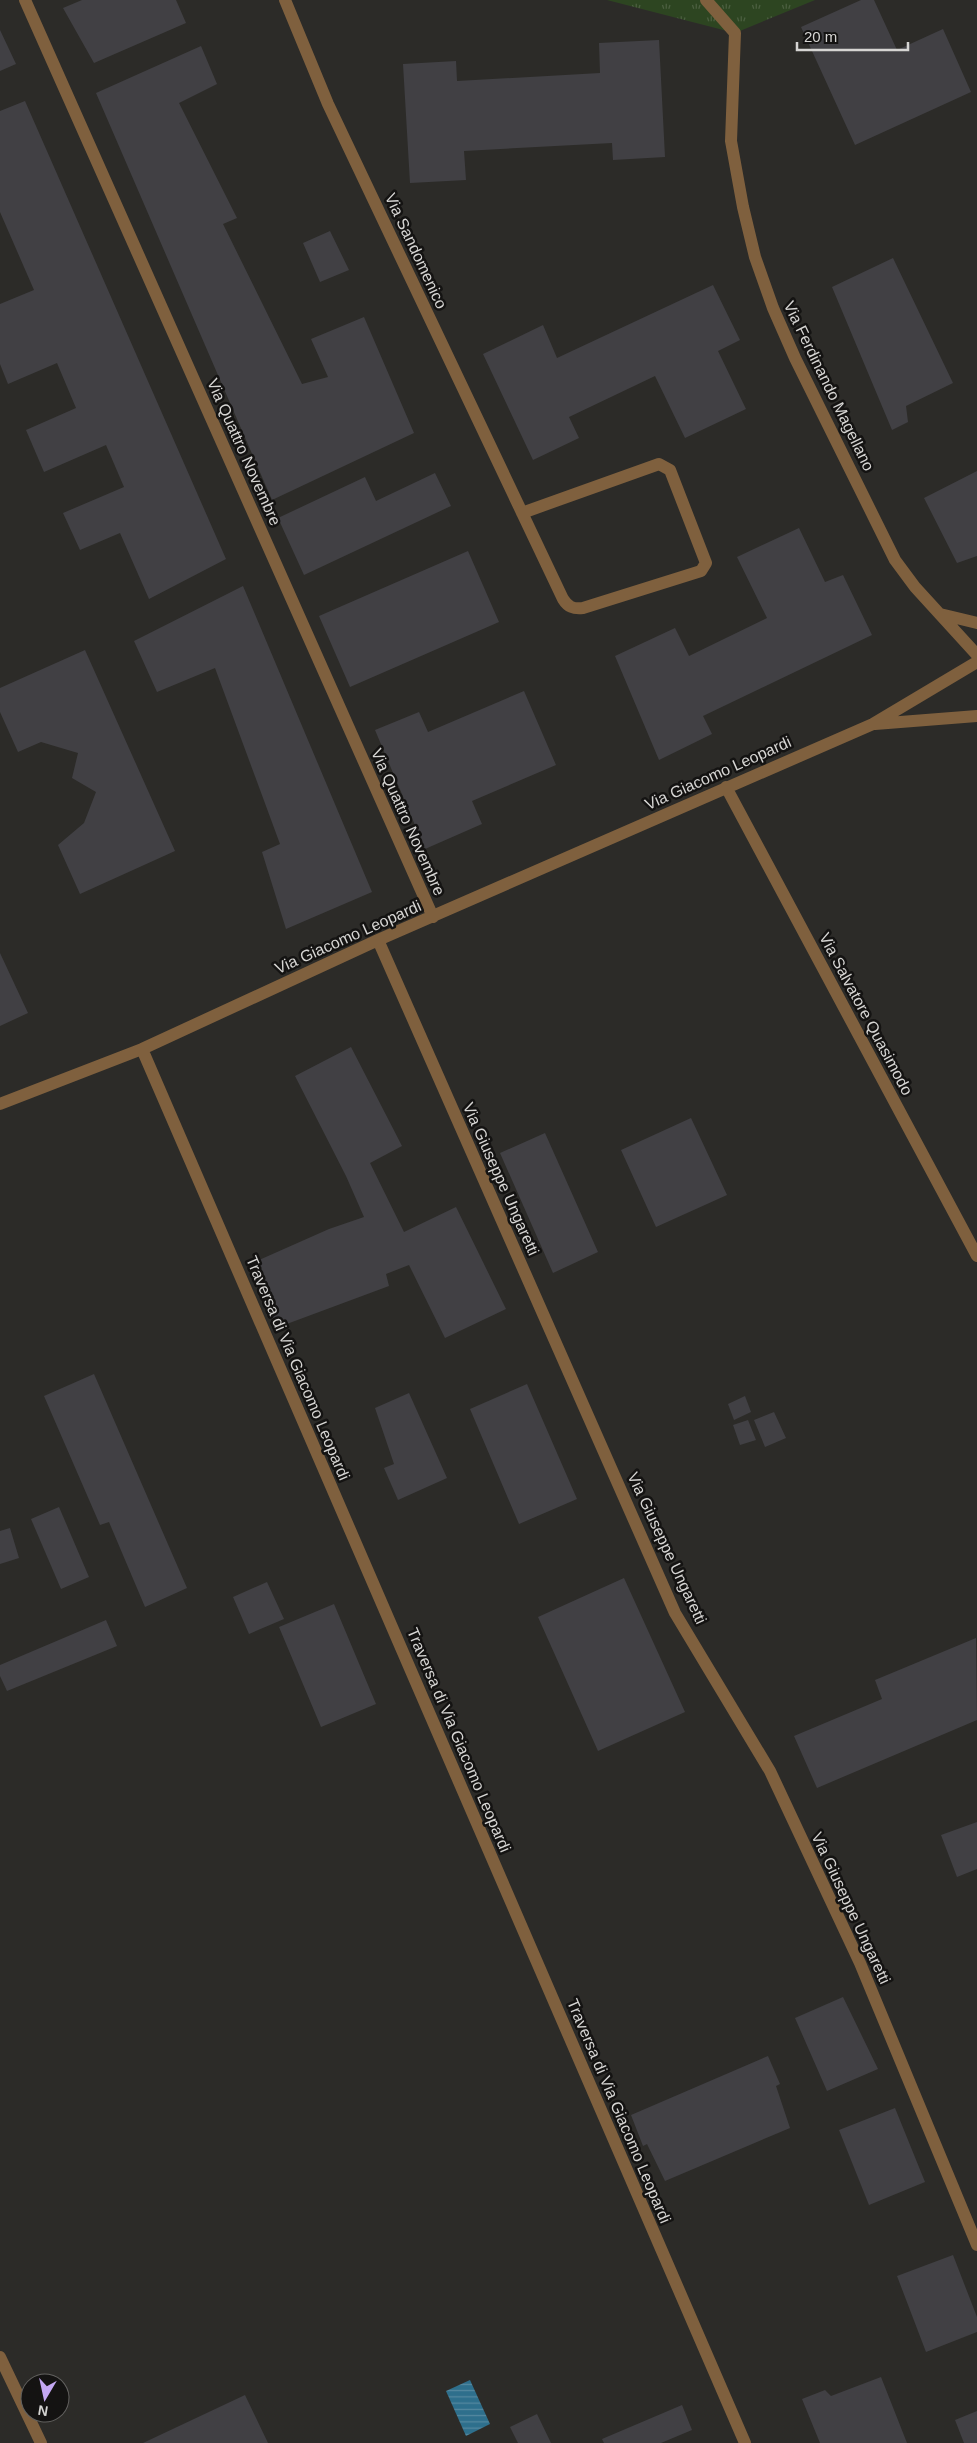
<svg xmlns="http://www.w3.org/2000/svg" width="977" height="2443" font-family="Arial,sans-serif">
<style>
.grass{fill:url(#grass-tufts)}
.water{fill:url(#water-rules)}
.building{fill:#414044}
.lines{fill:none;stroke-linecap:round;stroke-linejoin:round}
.minor{stroke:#7f603e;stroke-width:12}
.labels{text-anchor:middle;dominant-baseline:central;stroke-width:5;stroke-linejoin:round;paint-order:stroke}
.street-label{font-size:16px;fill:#d6d5d3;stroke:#141312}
</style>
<defs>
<pattern id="grass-tufts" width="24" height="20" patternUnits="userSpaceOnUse" patternTransform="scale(1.25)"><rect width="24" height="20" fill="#2d4521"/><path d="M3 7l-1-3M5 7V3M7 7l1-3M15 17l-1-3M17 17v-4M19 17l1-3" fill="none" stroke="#4b5f40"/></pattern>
<pattern id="water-rules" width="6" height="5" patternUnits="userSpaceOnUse" patternTransform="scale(1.25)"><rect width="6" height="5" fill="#2e6f8c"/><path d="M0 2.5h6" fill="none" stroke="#5589a0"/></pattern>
</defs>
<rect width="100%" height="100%" fill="#2c2b28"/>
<path class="grass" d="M607,0H815L735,33Z"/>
<path class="water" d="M470,2380L490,2424L466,2436L446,2391Z"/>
<path class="building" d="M82,0H176L186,23L94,63L63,8Z
M861,0H874L897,50L943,29L971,92L855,145L801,27Z
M0,30L16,64L0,71Z
M659,40L665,157L613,160L612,143L464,151L466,180L410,183L403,64L456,61L457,81L600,73L599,43Z
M201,46L217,84L179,103L237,218L223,224L302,384L328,377L311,339L364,317L414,433L272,500L96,93Z
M25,101L226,559L149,599L120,533L80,550L63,513L124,487L106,445L44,472L26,430L76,408L57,363L8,384L0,364V304L34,290L0,212V111Z
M330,231L349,270L320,282L303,243Z
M893,258L953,383L906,406L908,422L892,430L832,287Z
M713,285L740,340L718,351L746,409L685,438L655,376L569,417L579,438L533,460L483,354L543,325L557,358Z
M977,471V556L957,563L924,498Z
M435,473L451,506L304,575L278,518L365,477L376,501Z
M799,528L825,582L843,575L872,635L703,716L712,734L659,760L615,656L675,628L689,656L767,618L737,557Z
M468,551L499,622L350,687L319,616Z
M243,586L372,892L286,929L262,852L280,844L215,668L157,692L134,641Z
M85,650L175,851L80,894L58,845L84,823L96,792L72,778L78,753L41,742L18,752L0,712V688Z
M524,691L556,765L472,801L482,824L425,849L375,730L419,712L428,732Z
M0,953L28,1013L0,1026Z
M351,1047L402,1146L370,1163L404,1232L456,1207L506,1309L445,1338L409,1265L386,1274L389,1286L276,1328L250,1264L329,1229L364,1217L346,1176L295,1076Z
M691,1118L727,1195L656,1227L621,1150Z
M545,1133L598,1252L553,1273L500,1153Z
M94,1374L187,1588L145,1607L109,1522L100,1525L44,1396Z
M527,1384L577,1499L519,1524L470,1409Z
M409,1393L447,1478L398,1500L384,1468L394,1464L375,1408Z
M745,1396L751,1412L734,1420L728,1404Z
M774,1412L786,1438L765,1447L754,1420Z
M748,1420L756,1440L740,1445L733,1425Z
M59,1507L89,1577L61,1589L31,1519Z
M10,1528L19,1558L0,1564V1531Z
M624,1578L685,1712L598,1751L538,1617Z
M267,1582L284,1619L249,1634L233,1597Z
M334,1604L376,1704L321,1727L279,1627Z
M106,1620L117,1646L7,1691L0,1676V1665Z
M976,1638L977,1720L817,1788L794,1736L882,1699L875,1680Z
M977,1822V1869L957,1877L941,1835Z
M843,1997L878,2069L827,2091L795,2018Z
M768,2056L780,2084L776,2086L790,2128L665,2181L647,2144L643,2146L631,2115Z
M895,2108L925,2182L869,2205L839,2130Z
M953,2255L977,2317V2332L926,2352L897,2276Z
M881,2377L907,2443H820L802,2399L825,2390L831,2396Z
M245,2395L268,2443H143Z
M682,2405L692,2430L661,2443H604L602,2439Z
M977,2411V2443H964L955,2420Z
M537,2414L551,2443H518L510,2427Z"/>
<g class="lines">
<path class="minor" d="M25,0L433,917
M285,0L328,104L563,599C568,607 573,609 583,608L701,571L706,563L670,470L659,464L522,513
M706,0L735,33L731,141L743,207L755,257L773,308L795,358L895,560L915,587L977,655
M940,614L977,623
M875,724L977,716
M726,787L977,1256
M378,940L675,1613L770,1771L860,1963L977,2245
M142,1049L745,2443
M0,1104L142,1049L378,940L873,724L977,662
M0,2357L41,2443"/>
</g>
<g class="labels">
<g class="street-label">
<text transform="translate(416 251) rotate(65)">Via Sandomenico</text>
<text transform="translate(829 386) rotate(64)">Via Ferdinando Magellano</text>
<text transform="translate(244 452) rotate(66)">Via Quattro Novembre</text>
<text transform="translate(718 773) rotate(-24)">Via Giacomo Leopardi</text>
<text transform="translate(408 822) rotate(66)">Via Quattro Novembre</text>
<text transform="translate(348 937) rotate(-24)">Via Giacomo Leopardi</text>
<text transform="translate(866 1014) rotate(62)">Via Salvatore Quasimodo</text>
<text transform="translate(501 1179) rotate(66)">Via Giuseppe Ungaretti</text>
<text transform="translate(298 1368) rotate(67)">Traversa di Via Giacomo Leopardi</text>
<text transform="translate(667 1548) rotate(65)">Via Giuseppe Ungaretti</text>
<text transform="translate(459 1740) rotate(67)">Traversa di Via Giacomo Leopardi</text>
<text transform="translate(851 1908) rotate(65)">Via Giuseppe Ungaretti</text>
<text transform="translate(619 2111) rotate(67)">Traversa di Via Giacomo Leopardi</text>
</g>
</g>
<g transform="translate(45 2398) rotate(189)"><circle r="24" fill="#141312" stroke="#62615f"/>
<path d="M0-4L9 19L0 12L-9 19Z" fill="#c3a7f2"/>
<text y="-8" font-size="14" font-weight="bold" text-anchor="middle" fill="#d6d5d3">N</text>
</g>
<path d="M797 42v8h111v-8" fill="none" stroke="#d6d5d3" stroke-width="2.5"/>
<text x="804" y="42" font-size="15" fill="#d6d5d3" stroke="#141312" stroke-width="4" paint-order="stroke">20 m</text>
</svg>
